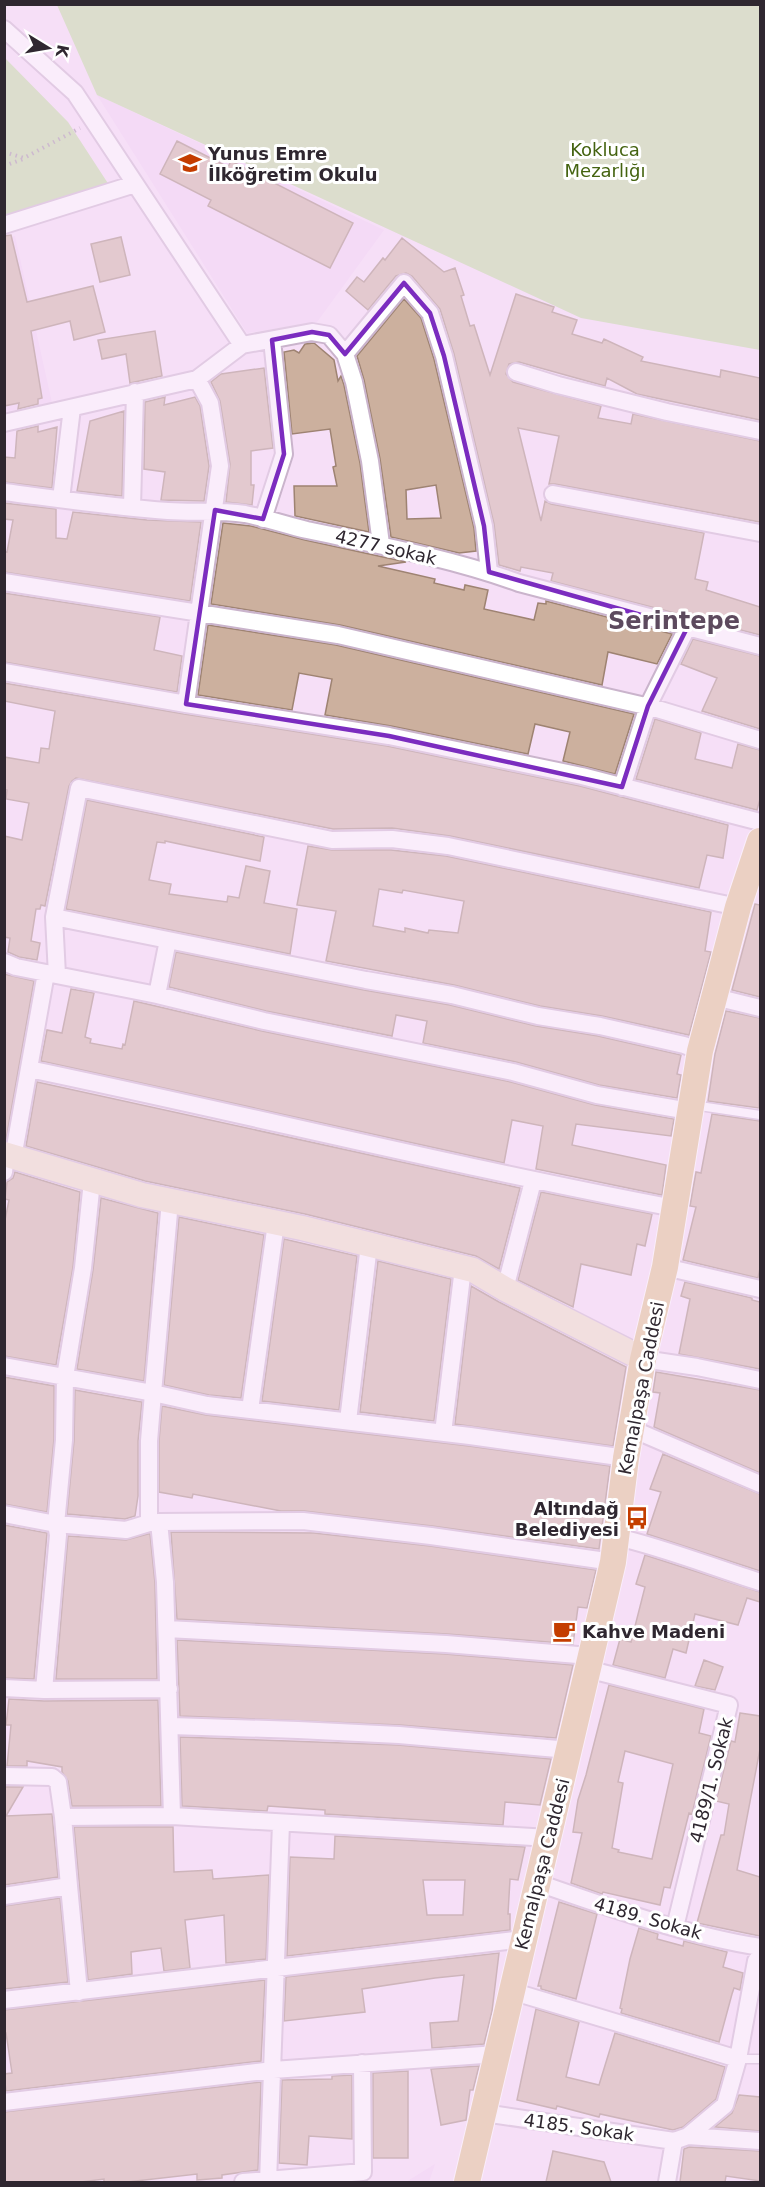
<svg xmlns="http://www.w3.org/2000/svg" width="765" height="2187" font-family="'DejaVu Sans',sans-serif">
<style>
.built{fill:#f1d4f3}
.green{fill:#bcdb99}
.building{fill:#ccb09e;stroke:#9e8372;stroke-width:1.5;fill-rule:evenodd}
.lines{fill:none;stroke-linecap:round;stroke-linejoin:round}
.lane-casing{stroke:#cab4cc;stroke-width:11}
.street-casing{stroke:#cab4cc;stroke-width:20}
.secondary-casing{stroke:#cab4cc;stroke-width:27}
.primary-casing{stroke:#fff;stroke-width:28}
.path{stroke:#9c8c9d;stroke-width:4;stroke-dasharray:1.5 4.5;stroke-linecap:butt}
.lane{stroke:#fff;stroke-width:8}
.street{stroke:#fff;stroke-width:16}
.secondary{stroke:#eedfc1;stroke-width:24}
.primary{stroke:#debf83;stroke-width:26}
.marked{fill:none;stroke:#7b2cbf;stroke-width:4.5;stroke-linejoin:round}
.labels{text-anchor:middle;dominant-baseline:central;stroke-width:6;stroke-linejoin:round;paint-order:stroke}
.park-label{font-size:18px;fill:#446310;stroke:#fff}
.poi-label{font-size:18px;font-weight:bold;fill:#2f2730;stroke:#fff;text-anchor:start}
.street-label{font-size:18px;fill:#2f2730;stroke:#fff}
.district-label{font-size:24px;font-weight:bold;fill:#5d4a5e;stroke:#fff}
</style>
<rect width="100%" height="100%" fill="#f6dff7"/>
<path class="built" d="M97,95L384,230L317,322L247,333Z
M15,236L52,403L5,412V239Z
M435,2164L429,2182H406Z"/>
<path class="green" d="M57,5H760V350L581,318L97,95Z
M4,57L68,122L111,188L5,218Z"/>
<path class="building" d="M177,141L228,167L231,161L353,223L330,268L208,206L211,200L160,174Z
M11,235L27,302L93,286L105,332L74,340L70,321L31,331L42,398L38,399V404L18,409L19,403L4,406V236Z
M121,237L130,275L100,282L91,244Z
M402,238L444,272L455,268L464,295L461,296L470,326L474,325L490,375L516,294L554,307L552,312L577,320L572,334L602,343L604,339L643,357L641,361L720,377L721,370L760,378V420L637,394L607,378L605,386L519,362L509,364L506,374L513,382L601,406L598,418L631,424L633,414L760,441V522L555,484H549L559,436L518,428L541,521L545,501L551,504L704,533L695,579L708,582L706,590L760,607V635L551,581L553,573L521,567L520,571L499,565L494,524L454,354L440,309L412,276L406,273L396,276L368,310L346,291L357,277L364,282L383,258L385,260Z
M404,299L421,318L434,359L474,528L476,551L459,553L391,537L380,459L364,380L357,356ZM436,485L441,518L407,519L406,490Z
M155,331L162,376L130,383L126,354L102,359L98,340Z
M314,343L334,360L338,381L341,376L344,385L360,463L369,532L295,516L294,486H337L333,467L336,466L330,429L292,434L284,352L294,350L299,353L305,344Z
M264,368L273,448L251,451V485H254L252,505L226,502L230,464L220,401L211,382L221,374Z
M165,397L164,405L195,397L200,406L209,466L204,501L161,500L165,472L144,469L145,402Z
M124,411L122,496L77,491L90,421Z
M38,426V432L57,427L52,488L4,482V457L15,458L17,431Z
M4,503L56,509V538L67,539L73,512L147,520L201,522L190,601L4,572V551L7,552L13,520L4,519Z
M223,523L251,526L305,540L406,562L378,566L435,579L434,583L464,590L465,585L488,590L484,609L534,620L538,603L546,604V601L672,634L657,664L608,652L602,685L340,625L211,604Z
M4,593L160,617L154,650L182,656L177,692L4,662Z
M208,625L336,645L634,714L615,774L563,761L570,732L535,724L528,754L391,726L325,715L332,679L299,673L292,710L198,695Z
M693,639L760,656V729L702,711L717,678L681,664Z
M4,683L184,714L387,746L580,786L728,825L723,858L707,855L699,888L450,836L392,828L333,829L76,778L72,781L69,786L45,906L41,905L40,909H36L31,941L40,943L37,960L19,957L8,952L10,938L4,937V836L22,840L29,803L6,799L7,790L4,789V757L39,763L41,748L49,749L55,711L4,701Z
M655,719L701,733L695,759L732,768L738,744L760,750V799L757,810L636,779Z
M87,800L264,837L260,861L165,841V843L157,842L149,880L171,884L169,894L227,902L228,896L239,898L246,866L270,871L264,903L297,909L290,954L66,909Z
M308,846L332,850H391L446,856L711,912L705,951L711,952L689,1035L602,1016L540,1006L454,985L326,961L336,911L297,905ZM379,889L402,893L403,890L464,901L458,933L429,930L428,933L405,928V932L373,926Z
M755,904L760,905V997L732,990Z
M176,952L364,990L450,1005L536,1026L598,1036L681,1055L677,1074L681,1075L677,1098L599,1085L516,1062L423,1043L427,1021L396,1015L392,1036L266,1011L169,987Z
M4,974L34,981L6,1140H4Z
M71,989L94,993L85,1037L91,1039L90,1043L122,1049L123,1044L125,1045L134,1001L262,1031L511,1082L595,1105L674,1119L671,1136L576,1124L572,1145L666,1165L662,1195L536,1169L543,1126L512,1120L504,1163L41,1061L47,1030L62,1033Z
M726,1011L760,1018L759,1108L708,1101L715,1054Z
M37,1082L520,1188L499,1269L476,1256L305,1214L145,1181L26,1146Z
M712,1114L760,1121V1268L758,1278L683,1260L696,1207L690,1206L696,1172L701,1173Z
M15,1172L80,1192L73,1267L56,1365L4,1356V1225L9,1200L5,1199L7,1182L13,1178Z
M541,1192L652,1214L645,1246L637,1244L631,1275L581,1264L573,1307L518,1280Z
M101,1198L158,1213L144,1381L77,1369L93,1270Z
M179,1217L264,1235L241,1398L209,1395L164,1385Z
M284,1239L357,1256L339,1410L262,1401Z
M378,1261L451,1279L434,1421L360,1412Z
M685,1282L752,1298V1300L760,1302V1369L679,1354L690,1299L681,1296Z
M471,1286L499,1302L626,1367L613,1446L455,1424Z
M656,1372L760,1390V1473L654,1427L660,1393L653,1392Z
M4,1377L54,1386V1439L47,1512L4,1504Z
M75,1390L142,1402L138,1441V1496L135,1516L125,1519L67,1514L74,1441Z
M162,1406L206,1415L469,1446L610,1466L599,1549L432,1526L304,1511H281L193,1494L192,1498L159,1492V1441Z
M663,1454L760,1494V1571L647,1534L661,1492L650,1489Z
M4,1525L47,1533L34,1679L4,1678Z
M171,1532L314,1533L430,1546L596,1570L587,1608L578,1607L573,1644L447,1634L177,1619Z
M148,1534H150L155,1583L157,1679H56L68,1536L126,1540Z
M645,1555L760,1592V1602L747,1598L738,1625L695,1614L686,1653L673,1649L665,1678L613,1665L620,1639L631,1642L645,1587L636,1584Z
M177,1640L445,1654L573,1665L556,1738L400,1725L180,1716Z
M704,1660L723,1667L715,1690L695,1686Z
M609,1685L704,1709L699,1733L711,1736L692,1814L689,1813L670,1888L664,1887L660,1905L603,1892L602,1894L571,1883L582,1833L573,1832L578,1800L586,1775ZM625,1751L673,1764L652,1859L618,1852L619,1850L612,1848L623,1783L618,1782Z
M9,1699L44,1701L158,1700L161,1806H72L68,1781L62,1772V1767L27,1761V1766H7L11,1725H6Z
M740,1713L760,1716V1749L737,1870L760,1877V1936L697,1923L721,1835H724L729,1804L716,1801L731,1741L735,1742Z
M180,1737L398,1745L551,1759L540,1805L505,1802L503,1825L325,1814V1810L268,1806L267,1811L182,1806Z
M4,1787H23L6,1816L52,1814L58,1877L4,1885Z
M74,1827H173L174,1872L212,1870L213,1879L269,1875L266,1959L226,1963L224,1915L185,1920L190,1968L164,1971L161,1948L131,1952L132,1974L88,1980Z
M335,1836L525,1847L518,1880L510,1879L508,1914H510V1930L287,1956L290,1857L334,1859ZM423,1880H465L463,1915H427Z
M60,1898L68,1982L4,1989V1906Z
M559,1902L597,1914L576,1999L541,1989V1986H538Z
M639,1928L658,1934L657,1939L683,1946L684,1941L727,1952L723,1967L743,1973L740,1990L734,1988L732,1994L719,2042L621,2013L622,2009L620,2008L630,1959Z
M499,1953L492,2011L484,2044L432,2048L430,2023L458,2021L464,1975L435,1978L362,1989L365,2012L284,2021L286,1977Z
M265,1980L261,2061L6,2091L4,2074L12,2073L6,2033H4V2010Z
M536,2009L579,2022L566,2077L599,2085L615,2033L725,2067L716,2099L683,2127L673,2130L600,2114L599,2117L557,2106L556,2109L517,2100Z
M479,2066L473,2090H470L466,2120L441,2125L431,2069Z
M408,2071V2158H373V2073Z
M352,2075V2139L309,2136L307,2165L279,2163L282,2080L332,2079V2076Z
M261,2082L258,2170L222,2175V2178L197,2180V2174L127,2182H104V2179L81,2182H4V2112Z
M739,2095L760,2097V2131L715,2127L732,2113Z
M689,2147L760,2151V2181L726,2176L725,2182H680L684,2149Z
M553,2151L604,2162L611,2182H546Z"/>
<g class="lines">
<g class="lane-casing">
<path id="lane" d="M693,1105L760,1115
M738,2059H760"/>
</g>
<g class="street-casing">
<path id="street" d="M4,29L75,93L242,345L197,379L4,423
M4,225L135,184
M242,345L312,332L329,335L345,354L354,382L370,461L381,544
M345,354L404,283L430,313L444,356L484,526L489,572
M516,372L558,385L667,412L760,431
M4,492C59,499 113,507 168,511C194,513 218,510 245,514C266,518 286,525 307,530C378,545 450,558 519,583L760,646
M553,494L760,533
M61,499L72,408
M132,508L135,392
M263,519L284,454L272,340
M4,582L338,635L654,708L760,740
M4,672L186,704L389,736L582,776L760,822
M186,704L220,466L210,403L197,379
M622,787L648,706L687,628
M54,917L168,940
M4,962L16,967L157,995L264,1021L513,1072L597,1095L689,1111
M57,975L54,917L79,788L332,840L392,839L448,846L738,907
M157,995L168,940L366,980L452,995L538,1016L600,1026L684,1045L700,1051
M715,997L760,1008
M29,1069C244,1114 458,1167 674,1208
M13,1158L46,973
M4,1172L6,1155
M92,1181L83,1268L65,1377L64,1440L56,1524L58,1535L44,1690L169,1689
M665,1267L760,1289
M505,1289L533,1181
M643,1359L697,1367L760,1380
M4,1366L153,1393L170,1201
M250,1410L276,1223
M348,1421L369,1245
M632,1429L760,1484
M443,1433L463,1268
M4,1514L56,1524L126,1530L149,1523
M159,1522L303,1521L431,1536L613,1562
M617,1537C665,1548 712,1567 760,1582
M167,1629L446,1644L590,1656
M587,1669L729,1705L675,1927
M4,1688L44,1690
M171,1726L298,1730L399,1735L569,1750
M4,1776L52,1777L58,1782L63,1817
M549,1838L172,1816L165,1582L159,1522L149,1523V1441L153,1393L207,1405L470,1436L626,1458
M538,1883C607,1907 688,1936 760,1947
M69,1886L79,1992
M4,1896L69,1886L63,1817L172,1816
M511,1991L738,2059
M4,2000L524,1939
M4,2102L273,2070L497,2054
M484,2113L674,2141
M688,2136L760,2141
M243,2182L363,2172L362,2063
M268,2182L281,1823
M667,2182L674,2141L688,2136L725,2105L738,2059L756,1961L760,1956"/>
</g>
<g class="secondary-casing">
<path id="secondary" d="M4,1154L142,1195L302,1228L473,1270L505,1289L643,1359"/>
</g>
<g class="primary-casing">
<path id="primary" d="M467,2182L613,1562L626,1458L643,1359L665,1267L700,1051L738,907L760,841"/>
</g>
<path class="path" d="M4,152L24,158L80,128
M4,166L23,159"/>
<use href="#lane" class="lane"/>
<use href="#street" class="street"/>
<use href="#secondary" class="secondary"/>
<use href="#primary" class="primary"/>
</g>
<path d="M0 0H765V2187H0ZM404,283L430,313L444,356L484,526L489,572L687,628L648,706L622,787L389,736L186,704L215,510L263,519L284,454L272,340L312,332L329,335L345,354Z" fill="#f6dff7" fill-opacity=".55" fill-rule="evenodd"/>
<path class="marked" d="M404,283L430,313L444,356L484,526L489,572L687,628L648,706L622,787L389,736L186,704L215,510L263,519L284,454L272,340L312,332L329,335L345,354Z"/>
<defs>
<g id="school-bare" transform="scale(1.8)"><path d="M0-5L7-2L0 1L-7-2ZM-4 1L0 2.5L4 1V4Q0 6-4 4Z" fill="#c43d00" stroke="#fff" stroke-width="2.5" paint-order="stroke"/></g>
<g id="bus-bare" transform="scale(1.8)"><path d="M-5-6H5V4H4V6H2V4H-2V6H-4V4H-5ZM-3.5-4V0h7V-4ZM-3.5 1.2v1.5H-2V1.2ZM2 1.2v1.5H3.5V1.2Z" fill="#c43d00" stroke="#fff" stroke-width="2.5" paint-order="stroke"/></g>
<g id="cafe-bare" transform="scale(1.8)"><path d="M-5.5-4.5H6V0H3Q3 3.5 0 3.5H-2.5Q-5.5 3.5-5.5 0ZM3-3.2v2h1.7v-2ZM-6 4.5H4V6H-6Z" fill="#c43d00" stroke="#fff" stroke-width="2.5" paint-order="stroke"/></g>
</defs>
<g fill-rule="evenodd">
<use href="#school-bare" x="190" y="163"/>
<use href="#bus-bare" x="637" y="1518"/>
<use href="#cafe-bare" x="564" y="1631"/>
</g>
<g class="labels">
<g class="park-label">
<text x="605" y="149">Kokluca<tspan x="605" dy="21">Mezarlığı</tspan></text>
</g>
<g class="poi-label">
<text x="208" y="153">Yunus Emre<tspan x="208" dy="21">İlköğretim Okulu</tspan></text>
<text x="619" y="1508" text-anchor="end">Altındağ<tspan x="619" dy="21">Belediyesi</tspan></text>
<text x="582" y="1631">Kahve Madeni</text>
</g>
<g class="street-label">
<text transform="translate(386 547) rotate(13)">4277 sokak</text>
<text transform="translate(641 1388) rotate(-79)">Kemalpaşa Caddesi</text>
<text transform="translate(711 1780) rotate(-76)">4189/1. Sokak</text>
<text transform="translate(542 1864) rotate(-76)">Kemalpaşa Caddesi</text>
<text transform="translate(648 1918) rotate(16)">4189. Sokak</text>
<text transform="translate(579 2127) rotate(8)">4185. Sokak</text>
</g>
<g class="district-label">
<text x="674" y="621">Serintepe</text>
</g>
</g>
<rect width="765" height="2187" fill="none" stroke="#2f2730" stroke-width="12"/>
<g transform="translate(48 48) rotate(101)" stroke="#ffffff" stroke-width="4.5" paint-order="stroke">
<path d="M0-4.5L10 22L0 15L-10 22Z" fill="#2f2730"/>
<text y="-9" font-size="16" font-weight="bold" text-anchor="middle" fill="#2f2730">K</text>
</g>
</svg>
